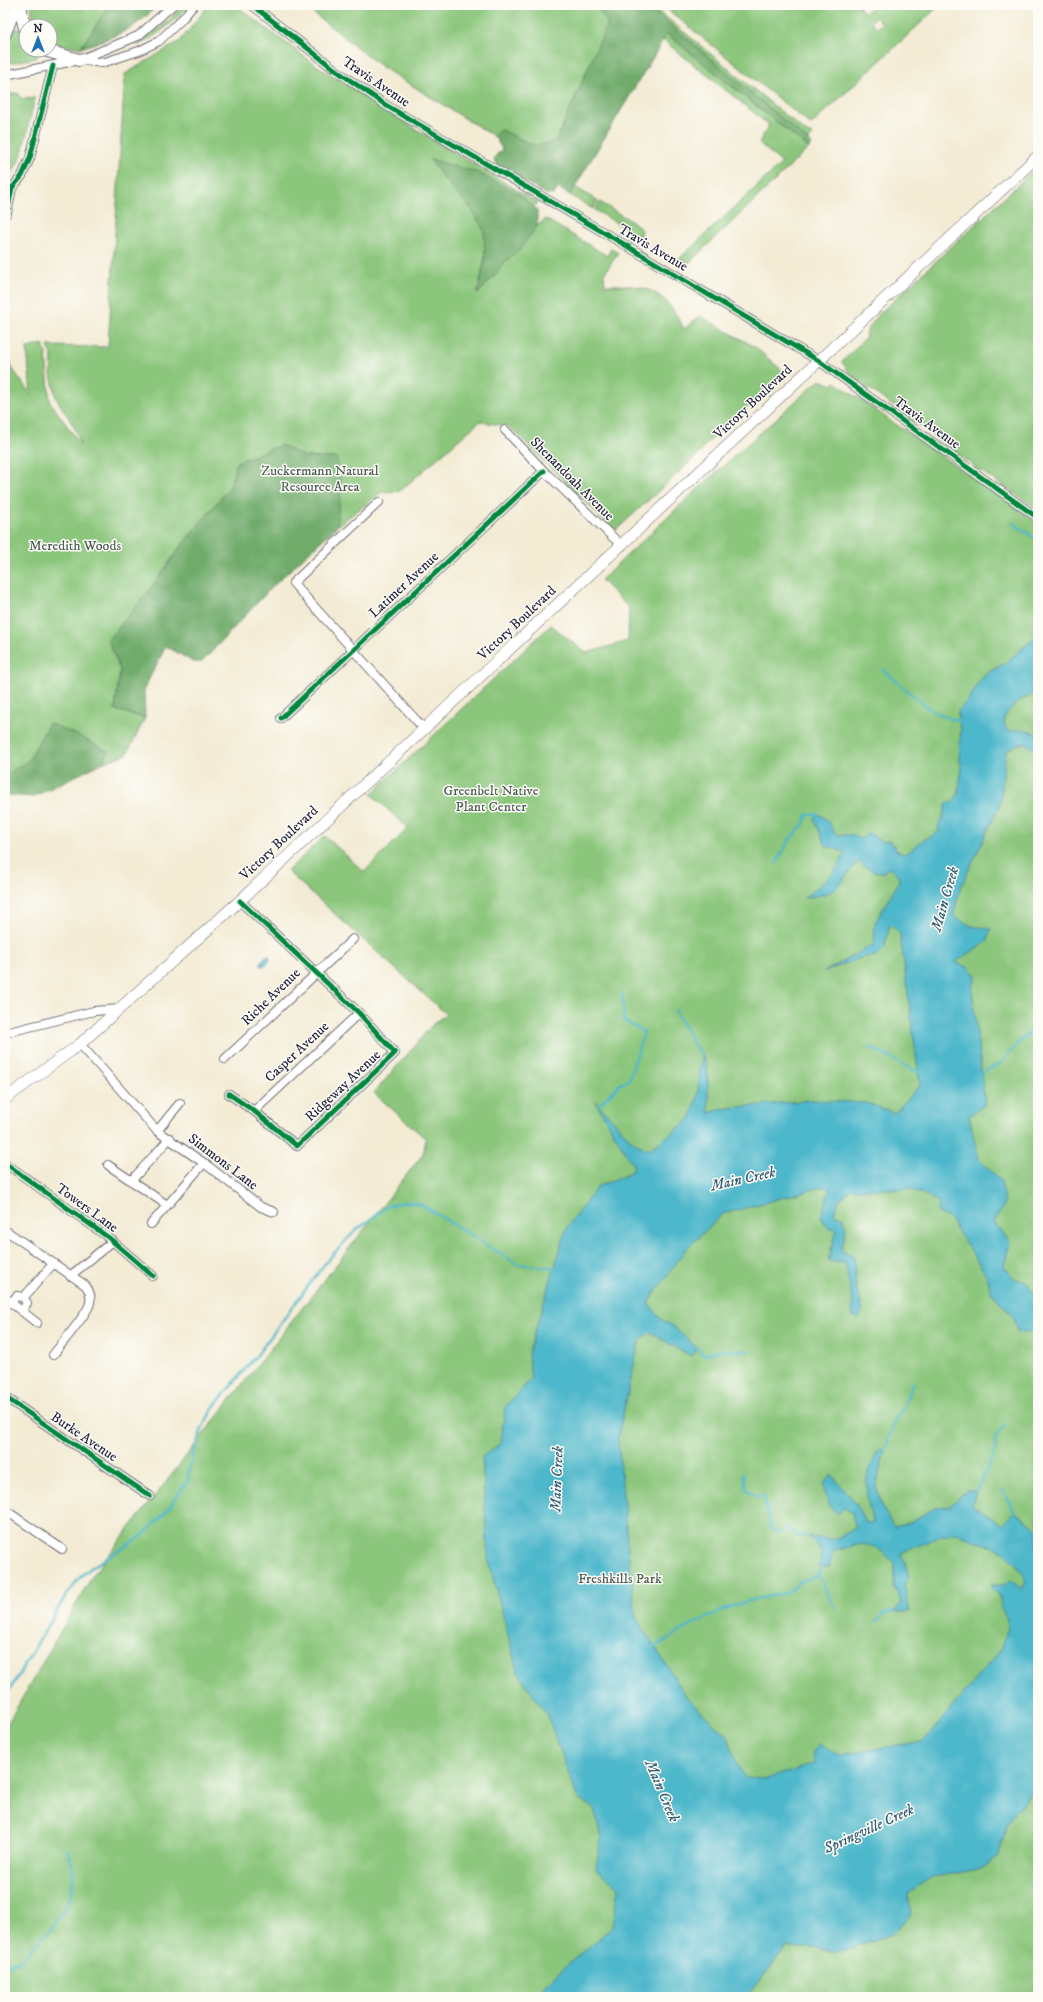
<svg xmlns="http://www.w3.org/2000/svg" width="1043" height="2002" font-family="'IM FELL DW Pica',serif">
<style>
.green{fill:#8bc67b;stroke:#56745b;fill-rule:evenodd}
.forest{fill:#70ab6b;stroke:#496653}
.water{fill:#4eb7cb;stroke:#386c83}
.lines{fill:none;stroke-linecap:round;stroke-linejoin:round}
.stream{stroke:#4eb7cb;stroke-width:2.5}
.minor-casing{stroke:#6b6871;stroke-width:10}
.major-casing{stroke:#6b6871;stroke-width:12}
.highway-casing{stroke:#6b6871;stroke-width:14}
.minor{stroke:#fff;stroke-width:8}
.major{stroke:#fff;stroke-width:11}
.highway{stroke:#fff;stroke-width:12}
.cycleway-casing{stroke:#fdfcf7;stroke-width:8}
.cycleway{stroke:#00873e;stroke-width:5}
.labels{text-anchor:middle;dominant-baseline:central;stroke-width:3;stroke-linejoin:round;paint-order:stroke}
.street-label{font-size:14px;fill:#22223b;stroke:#fdfcf7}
.park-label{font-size:14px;fill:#475b51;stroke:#fdfcf7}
.water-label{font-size:15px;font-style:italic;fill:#345e75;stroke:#fdfcf7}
</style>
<rect width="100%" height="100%" fill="#fdfcf7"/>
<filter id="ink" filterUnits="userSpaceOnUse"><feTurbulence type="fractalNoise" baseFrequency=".025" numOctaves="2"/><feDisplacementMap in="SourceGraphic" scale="8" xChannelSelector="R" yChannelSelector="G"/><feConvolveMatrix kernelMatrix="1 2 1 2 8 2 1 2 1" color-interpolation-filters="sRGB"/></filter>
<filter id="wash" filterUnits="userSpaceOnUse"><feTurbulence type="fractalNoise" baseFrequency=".012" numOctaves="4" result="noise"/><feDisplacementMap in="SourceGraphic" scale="16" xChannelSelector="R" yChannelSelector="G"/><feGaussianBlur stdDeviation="0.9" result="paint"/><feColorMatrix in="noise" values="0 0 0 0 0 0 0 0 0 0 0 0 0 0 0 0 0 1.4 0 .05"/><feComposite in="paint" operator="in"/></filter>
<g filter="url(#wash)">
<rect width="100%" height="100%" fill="#f3ebd4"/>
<path class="green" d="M31,5H113L107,9L81,48L50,43V26H34Z
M183,5H189C175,22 158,34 139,45L136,44L137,42L164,25Z
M209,5H235L313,63L391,114L538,203L485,255L478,294L499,271L503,263L519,251L537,226L546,219L607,256L611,249L618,253L604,274L605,285C647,284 665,290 684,329L700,316L755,347L785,373L704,446L701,452L615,531L515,432L508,427L480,421L400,491L382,492L337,526L338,515L233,477L230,487L178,550L153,586L115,656L120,670L115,710L145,718L127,754L102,763L109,752L5,795V343L12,368L31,395L27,348L43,344L46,354L50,402L81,445L75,428L56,398L51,374L52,357L48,346L108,347L125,74L180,41Z
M303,5H617L546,162L534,161L382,67Z
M647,5H651L807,133L813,135L808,141Z
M662,5H861L859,7L865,13L871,8L869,5H940L811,125ZM876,17L882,23L876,28L871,22Z
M15,28L20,30L26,40V50H37L39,55L36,58L5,64V49Z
M667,34L809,148L688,264L679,259L782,163L759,143L769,125L663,40Z
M18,93L22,99L35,98L21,157L5,186V95Z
M1038,166V509L979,470L851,375L842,362L866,337L865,334L877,316Z
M575,187L598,201L593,209L570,195Z
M600,202L637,225L641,230L640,237L595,210Z
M821,380L832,385L835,382L1038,523V1997H5V1728L93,1575L423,1154L426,1139L374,1093L434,1023L446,1014L287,871L325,836L364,872L408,828L371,794L551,625L586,653L628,641L629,608L601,580L703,484L816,383Z"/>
<path class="forest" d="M113,5H157C138,29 109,39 81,48L107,8Z
M595,5H647L812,144L809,148L667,34L570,195L559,188L553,195L546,194L496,165L494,158L502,149L495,137L498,131L501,130L536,146L556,141L608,23Z
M430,159L479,173L520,195L537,210V226L519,251L503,263L499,271L477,294L485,261L484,231L472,210L444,179Z
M281,445L305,457L337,458L341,487L337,526L271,588L202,662H193L166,646L144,689L145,718L115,710L120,670L108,640L153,586L178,550L230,487L237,462Z
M49,723L75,734L109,752L102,763L33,797L5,795V776L29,760Z"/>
<path class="water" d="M1038,637V690L1029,697C1019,697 1009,710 1004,718L1005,727L1009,732L1021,729L1038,734V751L1025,743L1016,745L1006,751L1000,804L960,889L953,916L971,926L991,929L987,942L955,962L968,967L976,975L972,990L985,1104L969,1116L979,1159L1001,1181L1005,1203L994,1222L1010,1242L1004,1266L1014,1278L1027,1283L1038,1298V1339L1028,1331L1018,1333L1013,1316L991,1292L987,1276L950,1219L937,1212L939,1202L911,1189H851L839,1200L834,1214L844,1218C848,1235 844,1235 841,1251L854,1257L856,1288L863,1310L859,1318L852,1317L853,1304L845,1263L828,1261L837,1229L828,1227L821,1217L830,1188L821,1187L723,1214L686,1249L648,1303L660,1318L678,1330L697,1348L691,1356L649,1332L639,1342L618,1437L628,1550L636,1617L688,1699L728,1737L736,1761L745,1778L766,1779L815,1764L812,1753L819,1744L839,1756L850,1753L924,1741L1000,1650L1008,1628L999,1597L991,1585H1004L1010,1580L1022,1589L1026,1581L1016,1564L1004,1551L955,1533L941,1536L901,1553L909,1575L904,1585L910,1612H895L901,1602L894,1587V1563C881,1549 872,1541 851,1546C845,1548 840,1551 833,1551L829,1568L818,1566C825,1549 819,1546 807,1536C830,1541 835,1541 855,1528L852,1513L843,1507L838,1514L828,1505L824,1483L832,1475L856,1504L865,1522L873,1524L867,1498V1477L878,1450H885L876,1486L883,1509L894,1527L910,1523L935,1507L950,1506L966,1491H976L972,1505L1003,1525L1015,1513L1038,1529V1790L1030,1793L1007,1823L999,1856L980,1869L933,1877L908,1893L911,1914L892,1934L839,1952L814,1947H787L750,1992L742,1997H530L613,1926L618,1887L596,1869L601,1838L594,1808L578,1799L547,1714L518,1673L488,1558L482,1457L501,1443L505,1407L531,1379L528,1354L567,1227L598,1186L629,1174L634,1167L595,1101L633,1142L649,1150L690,1119L697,1099L702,1055L707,1067L709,1113L720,1109L812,1100L867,1103L895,1113L920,1085L900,934L890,924L884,949L876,956L863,957L824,972L874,944L875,923L899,881L898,875L892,869L887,868L884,872C873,873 867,868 859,862C853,866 849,872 845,878C833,894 823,895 804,898C823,884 837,874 845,852L826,846L814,819L818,814C828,819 831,825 836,835H852L861,839L869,833L882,842L890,840L897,851L904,854C914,850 913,846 920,842C927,837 930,839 939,831L938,826L942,820L947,802L952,803L958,794L962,768L959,758L961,729L958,720V711L968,700L978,683L987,673L1004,664L1033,639Z
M266,956H269L270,960L265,966H261V961Z"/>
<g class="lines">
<path class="stream" d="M1013,523L1038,540
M883,670C902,685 934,720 959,720
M776,863L792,836L803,825L807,815L818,814
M675,1010L694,1045L702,1055
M869,1047C887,1054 901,1066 918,1072
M982,1073L1001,1063L1017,1044L1038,1025
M599,1105L620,1084L629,1080L644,1032L624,1021L622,994
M697,1348L704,1355L717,1351H749
M885,1450L896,1417L902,1410L913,1383
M743,1474L746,1488L756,1497L764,1496L771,1529L779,1533L789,1528L797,1536H807
M976,1491L996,1450L995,1438L1005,1425
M1003,1491L1015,1513
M822,1567L819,1575L834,1607
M875,1622L884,1614L895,1612
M655,1647L686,1628L723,1610L748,1601L790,1592L799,1582L819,1575
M5,1698L66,1595L81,1576L92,1567L141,1537L166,1512L188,1480L190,1464L202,1428L215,1405L257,1355L326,1262L355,1231L388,1206L398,1203L410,1202L422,1205L517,1264L555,1268
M5,1966L22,1959L52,1928L64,1910L72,1893L73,1881L72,1864L67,1849"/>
</g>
</g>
<g filter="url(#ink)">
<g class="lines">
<g class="minor-casing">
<path id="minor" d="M252,5L337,71L387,106L627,246L819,361L1038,518
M80,60L102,63L139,51L159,41L181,20L194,5
M5,75L79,60L138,36L173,5
M7,213L12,188L22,176L30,158L53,66
M505,430L544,471L622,546
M379,502L293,583L425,730
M281,718L544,471
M5,1033L94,1011L120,1009
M80,1044L157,1131L204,1163L261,1207L274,1212
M225,1059L353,939
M229,1094L254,1111L297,1146L395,1053L359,1013L240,901
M254,1111L359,1013
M157,1131L180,1103
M5,1163L109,1238L153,1276
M108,1165L167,1205
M131,1181L170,1138
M151,1224L204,1163
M5,1230L85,1285C90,1291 92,1298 89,1306C83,1319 62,1343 53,1355
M70,1276L113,1241
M24,1297L53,1264
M5,1298L37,1323
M10,1303L17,1296L23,1297L27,1303L22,1311
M5,1397L150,1496
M5,1510L62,1549"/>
</g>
<g class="major-casing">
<path id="major" d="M5,1099L80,1044L244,897L1038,156"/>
</g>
<g class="highway-casing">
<path id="highway" d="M21,5V12L26,32
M5,33L16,5
M44,50L79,60"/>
</g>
<use href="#minor" class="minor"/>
<use href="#major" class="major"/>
<use href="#highway" class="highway"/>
<g class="cycleway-casing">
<path id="cycleway" d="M252,5L337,71L387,106L627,246L819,361L1038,518
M7,213L12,188L22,176L30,158L53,66
M281,718L544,471
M229,1094L254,1111L297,1146L395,1053L359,1013L240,901
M5,1163L109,1238L153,1276
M5,1397L150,1496"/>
</g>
<use href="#cycleway" class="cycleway"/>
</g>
</g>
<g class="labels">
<g class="street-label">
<text transform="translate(376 82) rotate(34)">Travis Avenue</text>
<text transform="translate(653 248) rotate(31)">Travis Avenue</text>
<text transform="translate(753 402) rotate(-43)">Victory Boulevard</text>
<text transform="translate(927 423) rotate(36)">Travis Avenue</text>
<text transform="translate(572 479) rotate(45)">Shenandoah Avenue</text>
<text transform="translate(404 585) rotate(-43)">Latimer Avenue</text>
<text transform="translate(517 623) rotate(-43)">Victory Boulevard</text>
<text transform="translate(279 843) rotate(-43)">Victory Boulevard</text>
<text transform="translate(271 997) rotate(-44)">Riche Avenue</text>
<text transform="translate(297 1052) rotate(-43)">Casper Avenue</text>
<text transform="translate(343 1086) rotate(-43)">Ridgeway Avenue</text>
<text transform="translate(223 1162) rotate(37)">Simmons Lane</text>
<text transform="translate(87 1208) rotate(36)">Towers Lane</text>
<text transform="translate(84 1437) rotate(34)">Burke Avenue</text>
</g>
<g class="park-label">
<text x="320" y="471">Zuckermann Natural<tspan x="320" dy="16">Resource Area</tspan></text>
<text x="75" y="546">Meredith Woods</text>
<text x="491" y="791">Greenbelt Native<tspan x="491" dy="16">Plant Center</tspan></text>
<text x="620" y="1579">Freshkills Park</text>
</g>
<g class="water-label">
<text transform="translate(945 899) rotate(-74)">Main Creek</text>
<text transform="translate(743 1179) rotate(-13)">Main Creek</text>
<text transform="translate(557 1479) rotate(-88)">Main Creek</text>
<text transform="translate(662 1791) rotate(67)">Main Creek</text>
<text transform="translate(869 1829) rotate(-25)">Springville Creek</text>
</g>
</g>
<rect width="1043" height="2002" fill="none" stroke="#fdfcf7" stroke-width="20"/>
<g transform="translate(38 38)"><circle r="19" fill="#fdfcf7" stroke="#a5a5ac"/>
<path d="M0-3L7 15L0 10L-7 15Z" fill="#1f6fb2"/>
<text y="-6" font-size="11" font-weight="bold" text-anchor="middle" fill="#22223b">N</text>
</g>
</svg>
